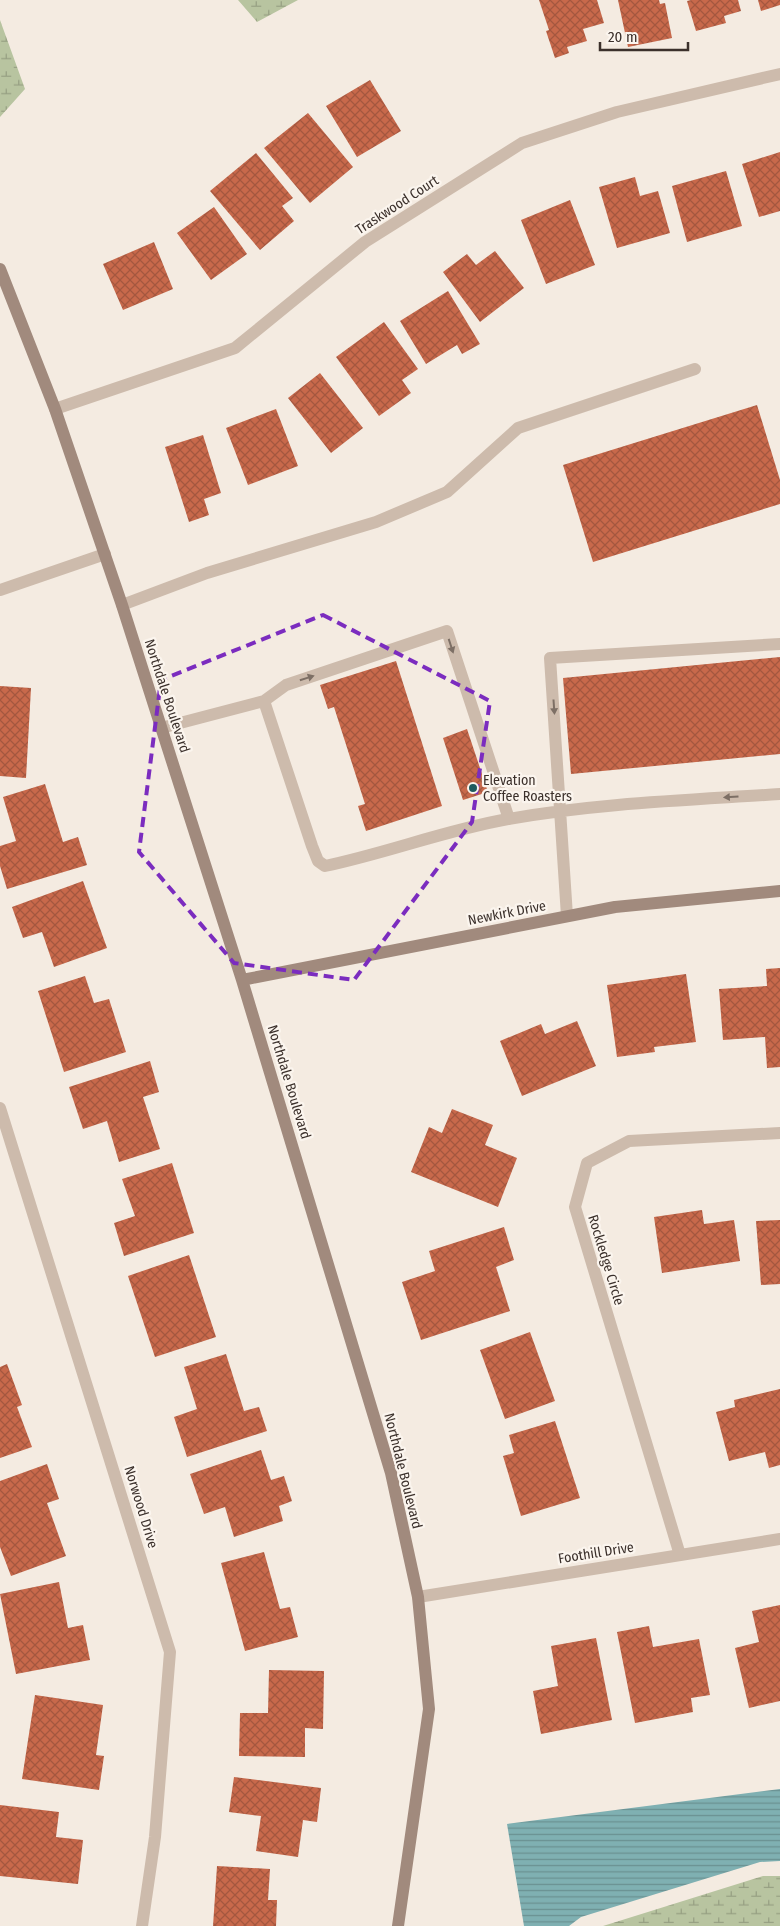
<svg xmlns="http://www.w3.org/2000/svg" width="780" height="1926" font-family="'Fira Sans Condensed',sans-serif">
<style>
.wetland{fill:url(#wetland-marsh)}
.water{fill:url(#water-rules)}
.building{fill:url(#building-cross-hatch)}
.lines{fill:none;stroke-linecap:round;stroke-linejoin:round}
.lane{stroke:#cdbbac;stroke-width:12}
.street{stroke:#cdbbac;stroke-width:12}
.secondary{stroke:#a18a7d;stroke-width:12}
.oneway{fill:#7d6f65}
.marked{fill:none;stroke:#7b2cbf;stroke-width:4;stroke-dasharray:10 6;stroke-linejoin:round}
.poi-dot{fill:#1f5a5e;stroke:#fbf5ee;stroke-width:2}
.labels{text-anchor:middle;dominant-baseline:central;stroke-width:4.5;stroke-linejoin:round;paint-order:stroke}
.street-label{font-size:14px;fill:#3b302b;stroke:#fbf5ee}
.poi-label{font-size:14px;fill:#3b302b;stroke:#fbf5ee;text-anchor:start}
</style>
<defs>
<pattern id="wetland-marsh" width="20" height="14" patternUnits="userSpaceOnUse" patternTransform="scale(1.25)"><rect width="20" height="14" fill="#b8c4a0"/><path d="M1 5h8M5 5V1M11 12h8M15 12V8" fill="none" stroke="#97a083"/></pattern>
<pattern id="water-rules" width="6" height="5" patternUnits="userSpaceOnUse" patternTransform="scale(1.25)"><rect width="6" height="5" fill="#7fb0b2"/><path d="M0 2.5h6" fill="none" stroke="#699091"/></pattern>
<pattern id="building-cross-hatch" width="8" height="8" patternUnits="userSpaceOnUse" patternTransform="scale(1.25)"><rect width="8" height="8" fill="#c8694b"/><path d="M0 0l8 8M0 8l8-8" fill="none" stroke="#a4573f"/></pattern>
</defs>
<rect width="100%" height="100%" fill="#f4ebe1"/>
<path class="wetland" d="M238,0H298L257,22Z
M0,20L25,89L0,117Z
M763,1876H780V1926H603Z"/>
<path class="water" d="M780,1789V1861L760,1862L581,1917L569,1926H524L507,1824Z"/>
<path class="building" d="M539,0H597L604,23L583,29L587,41L567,47L569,53L555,58L546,31L549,30Z
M618,0H659L660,4L665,3L672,38L628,47Z
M691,0H738L741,11L724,16L726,23L696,31L687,1Z
M758,0H780V5L761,11Z
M370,80L401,131L357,157L326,106Z
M308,113L353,167L310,203L264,148Z
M780,152V211L759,217L742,164Z
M256,153L293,198L282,206L294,221L260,250L210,191Z
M726,171L742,226L687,242L672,186Z
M635,177L640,196L658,191L670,233L617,248L599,187Z
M570,200L595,265L546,284L521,220Z
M214,207L247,254L211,280L177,233Z
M154,242L173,289L123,310L103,264Z
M495,251L524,288L480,322L443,272L467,254L476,265Z
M448,291L480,344L462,354L457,345L426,364L400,321Z
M384,322L418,369L402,380L411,393L379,416L336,357Z
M320,373L363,428L331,453L288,398Z
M757,405L780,480V504L593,562L563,465Z
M276,409L298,466L248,485L226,428Z
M203,435L221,493L204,499L209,515L189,522L165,447Z
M780,657V754L571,774L563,678Z
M396,661L442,806L366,831L358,806L365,804L334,707L328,709L320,685Z
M0,686L31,688L26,778L0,776Z
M467,729L488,792L463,800L443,738Z
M45,784L63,842L78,837L87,865L7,889L0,866V846L16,841L3,797Z
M83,881L107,948L54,967L42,932L23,938L12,907Z
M780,968V1067L767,1068L765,1037L723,1040L719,989L767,986L766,969Z
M686,974L696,1042L654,1047L655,1052L617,1057L607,985Z
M85,976L94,1003L109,999L126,1052L64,1072L38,991Z
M577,1021L596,1066L522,1096L500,1041L541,1024L545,1034Z
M150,1061L159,1092L143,1097L160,1149L119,1162L107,1121L83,1129L69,1087Z
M452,1109L493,1125L485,1145L517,1158L498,1207L411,1172L429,1127L442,1133Z
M172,1163L194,1233L124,1256L114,1223L135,1216L122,1179Z
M702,1210L704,1224L734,1220L740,1261L662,1273L654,1217Z
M780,1220V1284L761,1285L756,1221Z
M504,1227L514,1260L496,1267L510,1311L421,1340L402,1282L435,1271L429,1251Z
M189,1255L216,1337L155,1357L128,1276Z
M530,1332L555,1401L505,1419L480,1350Z
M226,1354L244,1411L259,1407L267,1431L187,1457L174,1417L197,1409L184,1367Z
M7,1364L22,1405L17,1407L32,1447L0,1458V1367Z
M780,1389V1465L769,1468L765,1452L729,1461L716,1412L735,1407L734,1400Z
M555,1421L580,1498L521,1516L503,1456L514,1453L509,1435Z
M261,1450L271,1480L284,1476L292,1501L279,1506L283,1521L234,1537L225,1507L204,1514L190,1474Z
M47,1464L59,1499L47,1503L66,1556L11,1576L0,1547V1481Z
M264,1552L280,1609L290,1607L298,1637L245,1651L221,1563Z
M59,1582L68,1628L83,1625L90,1660L16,1674L0,1594Z
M780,1605V1701L749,1708L735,1648L759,1642L752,1611Z
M649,1626L653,1647L699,1639L710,1695L691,1698L693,1712L635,1723L617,1632Z
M596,1638L612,1720L541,1734L533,1691L558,1686L551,1646Z
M269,1670L324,1671L323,1729L305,1728V1757L239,1756L240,1713H268Z
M35,1695L103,1705L96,1755L104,1756L99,1790L22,1779Z
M234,1777L321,1788L317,1822L303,1820L298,1857L256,1851L261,1816L229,1812Z
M0,1805L59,1812L56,1837L83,1840L78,1884L0,1876Z
M217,1866L270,1869L268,1900H277L276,1926H213Z"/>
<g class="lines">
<path class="lane" d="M122,605L207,573L376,522L447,492L518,428L695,369
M264,701L286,685L447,631L509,819
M161,728L264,701L312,846L318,861L325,866C387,853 446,830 508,819C598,803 690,800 780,794
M567,916L550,658L780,644"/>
<path class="street" d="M55,409L235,348L365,242L522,143L617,112L780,74
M0,590L105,554
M0,1108L170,1652L155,1837L142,1926
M680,1555L575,1207L587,1163L629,1141L780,1133
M418,1597L780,1539"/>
<path class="secondary" d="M0,269L55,409L122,605L242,980L391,1473L418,1597L429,1709L398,1926
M242,980L615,907L780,891"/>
</g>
<defs><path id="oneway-solid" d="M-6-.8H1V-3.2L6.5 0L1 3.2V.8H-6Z" transform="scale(1.25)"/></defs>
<g class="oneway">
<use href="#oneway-solid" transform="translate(451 646) rotate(72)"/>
<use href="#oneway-solid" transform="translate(307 678) rotate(-18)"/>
<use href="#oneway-solid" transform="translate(554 707) rotate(86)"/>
<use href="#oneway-solid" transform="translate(731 797) rotate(176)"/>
</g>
<path class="marked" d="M323,615L490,701L472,822L354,980L234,963L139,852L161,680Z"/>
<circle class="poi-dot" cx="473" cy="788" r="5"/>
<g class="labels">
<g class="street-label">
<text transform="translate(397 205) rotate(-33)">Traskwood Court</text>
<text transform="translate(167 696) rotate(72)">Northdale Boulevard</text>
<text transform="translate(507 913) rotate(-11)">Newkirk Drive</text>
<text transform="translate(289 1082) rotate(73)">Northdale Boulevard</text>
<text transform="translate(606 1260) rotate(73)">Rockledge Circle</text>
<text transform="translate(403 1471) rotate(76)">Northdale Boulevard</text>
<text transform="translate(141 1507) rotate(73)">Norwood Drive</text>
<text transform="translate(596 1553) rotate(-9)">Foothill Drive</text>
</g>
<g class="poi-label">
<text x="483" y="780">Elevation<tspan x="483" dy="16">Coffee Roasters</tspan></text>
</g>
</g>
<path d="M600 42v8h88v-8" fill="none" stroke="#3b302b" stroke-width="2.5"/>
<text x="608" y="42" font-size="15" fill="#3b302b" stroke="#fbf5ee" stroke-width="4" paint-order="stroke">20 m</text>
</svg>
